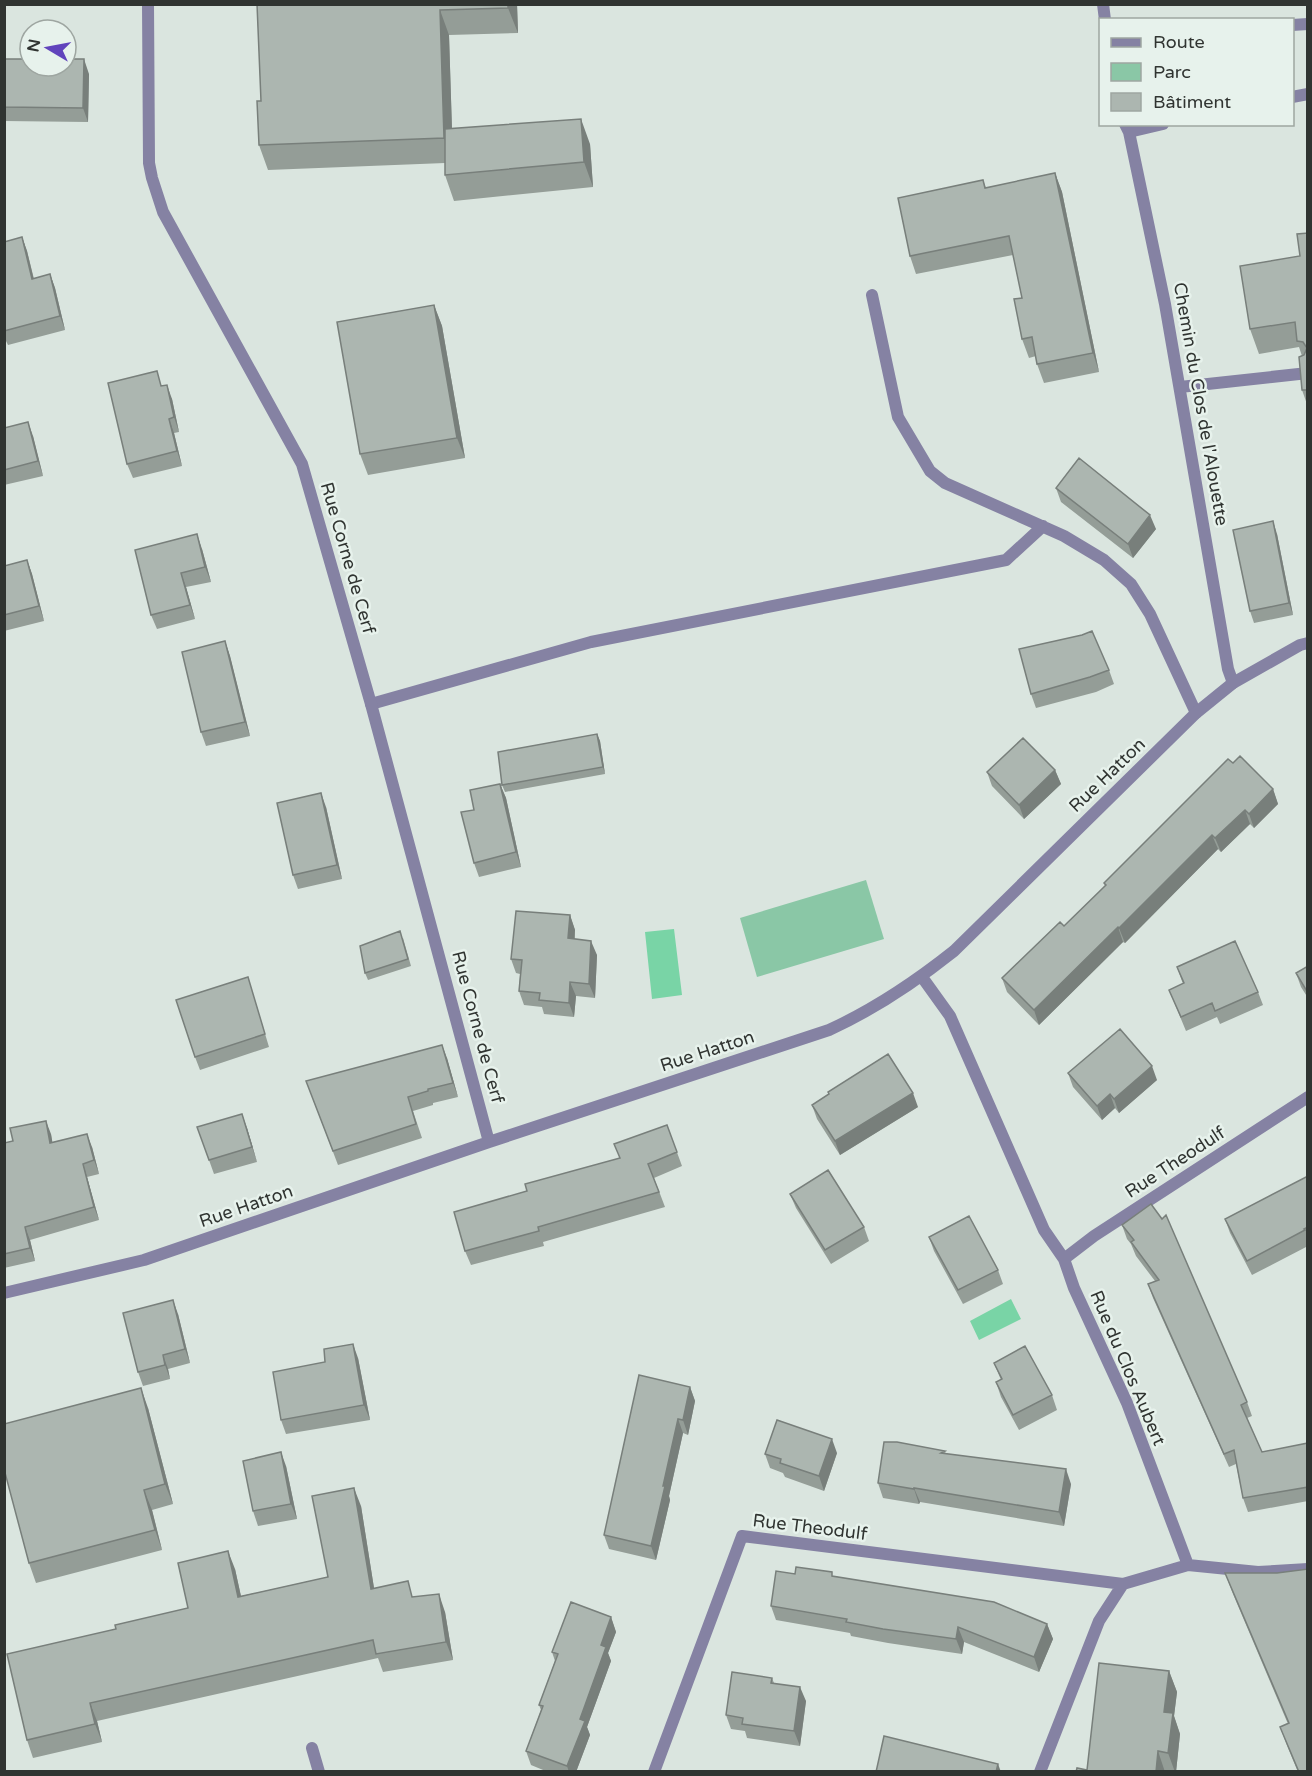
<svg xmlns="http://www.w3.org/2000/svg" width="1312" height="1776" font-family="'Varela Round',sans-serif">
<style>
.green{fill:#8ac7a6}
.water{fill:#79d4a6}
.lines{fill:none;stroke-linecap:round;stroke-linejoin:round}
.lane{stroke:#8582a3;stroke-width:12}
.street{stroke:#8582a3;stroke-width:12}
.wall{fill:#949d97}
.shaded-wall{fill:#787f7b}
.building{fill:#acb6b0;stroke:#787f7b;stroke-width:1.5}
.labels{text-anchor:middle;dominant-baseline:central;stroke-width:5;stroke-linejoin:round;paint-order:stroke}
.street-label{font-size:18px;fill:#303431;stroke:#e7f2ec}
</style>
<rect width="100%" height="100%" fill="#dae5df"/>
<path class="green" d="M866,880L884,939L757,977L740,918Z"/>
<path class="water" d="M674,929L682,995L652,999L645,932Z
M1011,1299L1021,1319L979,1340L970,1321Z"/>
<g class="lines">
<path class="lane" d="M1103,4L1105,20
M1292,25L1308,24
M1292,97L1308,94
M1125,124L1129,132L1165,304L1228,669L1233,683
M1129,132L1163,124
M872,295L898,417L930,471L945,483L1064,536L1104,560L1131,584L1150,614L1196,713
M1180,387L1308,373
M371,704L591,642L1006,560L1043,526
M312,1748L319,1772"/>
<path class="street" d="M148,4L149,163L152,178L163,212L302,464L371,704L489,1142
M922,977L950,1016L1044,1230L1064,1259L1074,1288L1127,1403L1188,1565L1123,1584L1099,1621L1040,1772
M1064,1259L1094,1236L1308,1097
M4,1293L144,1260L489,1142L829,1030C875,1009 915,982 954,951L1196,713L1233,683L1300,645L1308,643
M1188,1565L1258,1572L1308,1569
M654,1772L742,1536L1123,1584"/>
</g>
<path class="wall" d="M257,4H517L518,33L449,35L452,129L590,144L593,187L454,201L445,175V163L268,170L259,145L261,101Z
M4,59L89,74L88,122L4,121Z
M1055,173L1062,192L1099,372L1044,383L1037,364L1036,356L1029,358L1022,339V298L1013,255L916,274L910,256L983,180L986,188Z
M1308,233V407L1302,390V356L1299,347L1259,354L1250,329L1300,256Z
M22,237L27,251L34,279L50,274L55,288L65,330L8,345L4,337V242Z
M434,305L442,326L465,458L368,475L360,454Z
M162,386L172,399L179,432L174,433L182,466L133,478L127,464Z
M4,428L33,436L43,476L4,485Z
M1056,488L1156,529L1133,558L1061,502Z
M1277,534L1293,615L1254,623L1250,611Z
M202,549L211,582L186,587L195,619L157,629L151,615L135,550Z
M27,560L32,574L44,621L4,631V566Z
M225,641L230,656L250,736L206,746L201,732Z
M1109,670L1114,684L1096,692L1036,708L1031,694Z
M597,734L600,741L605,774L505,792L502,785Z
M1055,770L1061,784L1024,819L992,786L987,772Z
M500,784L506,798L521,867L479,877L474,863V810Z
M1273,789L1278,804L1254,828L1250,824L1221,852L1218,849L1125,943L1123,942L1039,1025L1007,992L1002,978L1064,926L1105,886L1104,883Z
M326,807L342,879L298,889L293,875Z
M570,915L575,930V939L597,955L595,998L576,996L574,1017L544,1014L542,1007L524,1005L519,991L520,974L516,973L511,959Z
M403,938L411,966L368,980L365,973Z
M1308,966V998L1301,987L1296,973Z
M1177,967L1258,992L1263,1005L1220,1024L1217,1017L1186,1031L1169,990L1183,984Z
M248,977L269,1047L200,1070L195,1057Z
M447,1058L458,1097L433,1103V1105L413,1111L422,1138L338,1165L306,1081Z
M1068,1073L1157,1080L1119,1113L1115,1108L1102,1120L1073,1087Z
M828,1092L918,1107L840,1155L817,1119L812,1105L829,1094Z
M667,1125L682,1166L654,1178L665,1207L543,1242L544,1246L471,1265L465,1251L527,1191L620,1158Z
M247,1128L257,1162L214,1174L209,1160Z
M51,1134L52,1143L92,1147L99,1174L87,1177L99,1220L30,1240L35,1261L4,1268V1143Z
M1308,1176V1246L1252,1275L1230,1233L1225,1219Z
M790,1194L864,1227L869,1241L831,1264L796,1208Z
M1151,1204L1247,1402L1252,1416L1247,1418L1262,1452L1308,1443V1501L1248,1512L1243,1498L1236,1464L1229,1467L1153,1298L1148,1284L1155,1281L1136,1256L1131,1244L1127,1239L1122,1225Z
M929,1237L998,1270L1003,1284L963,1304L934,1251Z
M178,1314L190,1363L168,1369L170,1379L143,1386L138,1372Z
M358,1358L370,1420L286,1434L281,1420L325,1362Z
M994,1363L1052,1395L1057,1410L1019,1430L1001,1397L996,1382L1001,1380Z
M690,1387L695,1401L688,1435L683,1433L669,1496L670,1500L656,1560L609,1549L604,1535Z
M148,1408L173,1504L152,1510L162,1550L36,1583L29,1563Z
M945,1451L946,1454L1071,1484L1064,1526L920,1502L919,1504L883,1498L878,1483Z
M837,1453L824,1491L785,1477L783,1473L770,1468L765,1454Z
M286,1466L297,1519L258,1526L253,1511Z
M361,1506L374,1588L414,1597L445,1612L453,1660L383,1672L378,1658L97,1721L102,1742L33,1758L27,1740L116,1629L188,1608L235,1569L241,1596L328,1577Z
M1225,1573H1277L1308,1772H1298L1288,1748L1280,1727L1288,1724L1233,1594Z
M795,1574L834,1576L1047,1624L1053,1639L1039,1672L964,1642L962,1654L888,1643L851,1636L850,1633L776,1620L771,1606Z
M611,1617L616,1632L608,1653L611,1661L587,1727L590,1735L576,1772H548L531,1765L526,1751L541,1710L539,1705L555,1661L552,1652Z
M1169,1671L1177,1692L1174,1716L1180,1734L1176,1772H1076L1087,1770Z
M772,1678L774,1683L806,1701L800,1746L747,1738L745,1731L731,1729L726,1715Z"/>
<path class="shaded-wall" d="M508,4H517L518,33L508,8Z
M440,10L449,35L453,163L444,138Z
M84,59L89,74L88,122L83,108Z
M581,119L590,144L593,187L584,162Z
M1055,173L1062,192L1099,372L1093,353Z
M22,237L27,251L37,293L32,279Z
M50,274L55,288L65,330L60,316Z
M434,305L442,326L465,458L457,438Z
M167,385L172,399L179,432L174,417Z
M169,419L174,433L182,466L177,451Z
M28,422L33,436L43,476L38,461Z
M1150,515L1156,529L1133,558L1128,544Z
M1273,521L1277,534L1293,615L1289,603Z
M197,534L202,549L211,582L205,567Z
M27,560L32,574L44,621L39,606Z
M181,573L186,587L195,619L190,605Z
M225,641L230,656L250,736L245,722Z
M597,734L600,741L605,774L603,767Z
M1055,770L1061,784L1024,819L1019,805Z
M500,784L506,798L521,867L516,852Z
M1273,789L1278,804L1254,828L1249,814Z
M321,793L326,807L342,879L337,865Z
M1245,810L1250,824L1221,852L1215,838Z
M1212,835L1218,849L1125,943L1119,928Z
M570,915L575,930L573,952L568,938Z
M1118,927L1123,942L1039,1025L1034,1010Z
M591,941L597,955L595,998L589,984Z
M570,982L576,996L574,1017L569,1003Z
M442,1045L447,1058L458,1097L453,1083Z
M1152,1066L1157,1080L1119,1113L1114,1099Z
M913,1093L918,1107L840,1155L835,1141Z
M1110,1094L1115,1108L1102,1120L1097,1106Z
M242,1114L247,1128L257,1162L252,1147Z
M46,1121L51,1134L55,1157L50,1143Z
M87,1134L92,1147L99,1174L94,1160Z
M83,1164L87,1177L99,1220L94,1207Z
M25,1227L30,1240L35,1261L30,1248Z
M173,1300L178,1314L190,1363L185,1349Z
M353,1344L358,1358L370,1420L364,1405Z
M163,1355L168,1369L170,1379L165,1365Z
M690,1387L695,1401L688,1435L683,1420Z
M141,1388L148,1408L173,1504L165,1484Z
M678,1419L683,1433L669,1496L670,1500L656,1560L651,1546L663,1486Z
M832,1439L837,1453L824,1491L819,1476Z
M281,1452L286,1466L297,1519L291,1504Z
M1066,1469L1071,1484L1064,1526L1059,1512Z
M354,1488L361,1506L377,1607L371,1589Z
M914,1488L920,1502L919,1504L914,1489Z
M144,1490L152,1510L162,1550L155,1530Z
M228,1551L235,1569L245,1615L238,1597Z
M439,1594L445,1612L453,1660L446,1642Z
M611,1617L616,1632L608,1653L611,1661L587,1727L590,1735L576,1772H569L567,1766L601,1645Z
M1047,1624L1053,1639L1039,1672L1034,1657Z
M958,1627L964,1642L962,1654L956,1639Z
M1169,1671L1177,1692L1174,1716L1180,1734L1176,1772H1175L1168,1753L1164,1712Z
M800,1687L806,1701L800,1746L794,1731Z
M90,1703L97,1721L102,1742L95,1724Z
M1158,1751L1165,1772H1156Z
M998,1764L1001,1772H996Z"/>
<path class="building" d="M257,4H508V8L440,10L444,138L259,145L257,101H261Z
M4,59H30V66H66V59H84L83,108L4,107Z
M581,119L584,162L445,175V129Z
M1055,173L1093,353L1037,364L1032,337L1022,339L1014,299L1022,298L1009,236L910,256L898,198L983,180L985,188Z
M1308,233V390H1302L1299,357L1304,355L1307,348L1303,342L1297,341L1295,322L1250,329L1240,266L1300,256L1297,234Z
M22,237L32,279L50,274L60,316L4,331V242Z
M434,305L457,438L360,454L337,322Z
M157,371L161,386L167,385L174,417L169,419L177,451L127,464L108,383Z
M28,422L38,461L4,470V428Z
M1079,458L1150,515L1128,544L1056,488Z
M1273,521L1289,603L1250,611L1233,530Z
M197,534L205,567L181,573L190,605L151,615L135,550Z
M27,560L39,606L4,615V566Z
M1092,631L1109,670L1090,677L1031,694L1019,649L1082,635Z
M225,641L245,722L201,732L182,652Z
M597,734L603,767L502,785L498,752Z
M1023,738L1055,770L1019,805L987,772Z
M1240,756L1273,789L1249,814L1245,810L1215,838L1212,835L1119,928L1118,927L1034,1010L1002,978L1060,922L1064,926L1106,885L1104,883L1228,759L1233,763Z
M500,784L516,852L474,863L461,812L474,810L470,790Z
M321,793L337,865L293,875L277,803Z
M516,911L570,915L568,938L591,941L589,984L570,982L569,1003L539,1000L540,993L519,991L522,960L511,959Z
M400,931L408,959L365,973L360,946Z
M1235,941L1258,992L1215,1011L1212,1003L1181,1017L1169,990L1184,983L1177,967Z
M1308,966V993L1296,973Z
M248,977L265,1034L195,1057L176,1000Z
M1120,1029L1152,1066L1114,1099L1110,1094L1097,1106L1068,1073Z
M442,1045L453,1083L428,1089V1091L408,1097L416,1124L333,1151L306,1081Z
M888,1054L913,1093L835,1141L812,1105L829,1094L828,1092Z
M242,1114L252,1147L209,1160L197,1127Z
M46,1121L50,1143L87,1134L94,1160L83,1164L94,1207L25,1227L30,1248L4,1254V1143L13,1141L10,1128Z
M667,1125L677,1152L648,1164L659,1192L538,1227L539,1231L465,1251L454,1212L527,1191L525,1184L620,1158L614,1144Z
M828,1170L864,1227L825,1250L790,1194Z
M1308,1176V1227L1304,1229L1305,1230L1247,1261L1225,1219Z
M1151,1204L1162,1219L1166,1215L1247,1402L1241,1405L1262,1452L1308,1443V1487L1243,1498L1234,1450L1224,1454L1148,1284L1159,1280L1131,1242L1134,1240L1122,1225Z
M969,1216L998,1270L958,1290L929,1237Z
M173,1300L185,1349L163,1355L165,1365L138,1372L123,1313Z
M353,1344L364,1405L281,1420L273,1372L325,1362L324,1349Z
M1025,1346L1052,1395L1013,1415L996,1382L1002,1379L994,1363Z
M639,1375L690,1387L683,1420L678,1419L663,1486H665L651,1546L604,1535Z
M141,1388L165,1484L144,1490L155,1530L29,1563L4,1469V1424Z
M777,1420L832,1439L819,1476L780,1463L781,1459L765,1454Z
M884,1442H897L945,1451L941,1453L1066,1469L1059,1512L914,1488V1489L878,1483Z
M281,1452L291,1504L253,1511L243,1461Z
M354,1488L371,1589L408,1581L412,1597L439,1594L446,1642L376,1654L373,1640L90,1703L95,1724L27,1740L7,1654L116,1629L115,1625L188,1608L178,1563L228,1551L238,1597L328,1577L312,1496Z
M796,1567L832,1572V1576L994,1602L1047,1624L1034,1657L958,1627L956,1639L883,1629L846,1622L847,1619L771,1606L776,1571L795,1574Z
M1308,1569V1772H1299L1280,1727L1289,1723L1225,1573H1277Z
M571,1602L611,1617L601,1645L606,1647L580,1719L585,1721L567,1766L526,1751L543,1706L539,1705L558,1654L552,1652Z
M1099,1663L1169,1671L1164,1712L1173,1713L1168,1753L1158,1751L1156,1772H1076L1077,1768L1087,1770Z
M732,1672L772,1678L771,1683L800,1687L794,1731L742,1724L743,1718L726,1715Z
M884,1736L998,1764L996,1772H876Z"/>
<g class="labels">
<g class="street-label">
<text transform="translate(1201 404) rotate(80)">Chemin du Clos de l'Alouette</text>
<text transform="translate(348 558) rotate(74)">Rue Corne de Cerf</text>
<text transform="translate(1107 775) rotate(-44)">Rue Hatton</text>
<text transform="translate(478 1027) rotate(75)">Rue Corne de Cerf</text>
<text transform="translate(707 1051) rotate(-18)">Rue Hatton</text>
<text transform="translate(1175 1162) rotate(-33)">Rue Theodulf</text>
<text transform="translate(246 1206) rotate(-19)">Rue Hatton</text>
<text transform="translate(1128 1368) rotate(67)">Rue du Clos Aubert</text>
<text transform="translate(810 1527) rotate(7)">Rue Theodulf</text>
</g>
</g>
<rect width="1312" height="1776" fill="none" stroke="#303431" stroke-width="12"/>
<rect x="1099" y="18" width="195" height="108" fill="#e7f2ec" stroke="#9ea6a1" stroke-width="1.5"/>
<rect x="1111" y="38" width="30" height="9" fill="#8582a3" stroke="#9ea6a1" stroke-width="1.5"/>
<text x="1153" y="48" font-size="18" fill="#303431">Route</text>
<rect x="1111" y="63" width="30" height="18" fill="#8ac7a6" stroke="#9ea6a1" stroke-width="1.5"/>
<text x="1153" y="78" font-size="18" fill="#303431">Parc</text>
<rect x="1111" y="93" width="30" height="18" fill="#acb6b0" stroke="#9ea6a1" stroke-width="1.5"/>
<text x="1153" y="108" font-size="18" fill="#303431">Bâtiment</text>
<g transform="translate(48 48) rotate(280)"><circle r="28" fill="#e7f2ec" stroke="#9ea6a1" stroke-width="1.5"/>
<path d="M0-4.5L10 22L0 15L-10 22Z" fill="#6144bc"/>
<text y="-9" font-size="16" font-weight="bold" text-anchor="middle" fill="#303431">N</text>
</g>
</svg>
